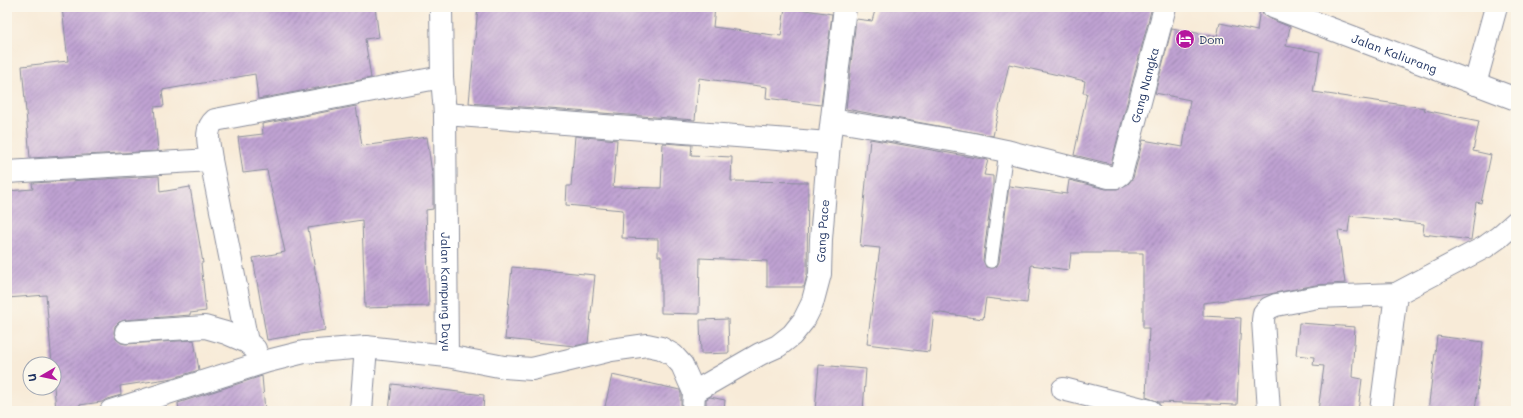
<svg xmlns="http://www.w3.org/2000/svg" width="1523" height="418" font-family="Mali,sans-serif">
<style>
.building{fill:url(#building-hatch)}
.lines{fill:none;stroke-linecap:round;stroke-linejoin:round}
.lane-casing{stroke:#8a8d9b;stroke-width:15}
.street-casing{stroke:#8a8d9b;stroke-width:24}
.primary-casing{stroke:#8a8d9b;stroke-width:24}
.lane{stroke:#fff;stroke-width:13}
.street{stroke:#fff;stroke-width:22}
.primary{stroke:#fff;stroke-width:22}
.labels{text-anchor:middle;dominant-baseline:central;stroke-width:3;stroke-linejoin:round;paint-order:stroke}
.poi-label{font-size:12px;fill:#1b2f5e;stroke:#fbf7ec;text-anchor:start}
.street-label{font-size:12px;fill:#1b2f5e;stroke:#fbf7ec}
</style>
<defs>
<pattern id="building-hatch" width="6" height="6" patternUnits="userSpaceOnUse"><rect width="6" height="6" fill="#bfa2d2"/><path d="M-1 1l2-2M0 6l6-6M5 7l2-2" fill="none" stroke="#9a84ae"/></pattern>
</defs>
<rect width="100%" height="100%" fill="#fbf7ec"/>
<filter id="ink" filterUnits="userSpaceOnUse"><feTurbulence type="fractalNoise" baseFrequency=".025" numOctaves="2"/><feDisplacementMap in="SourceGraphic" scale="8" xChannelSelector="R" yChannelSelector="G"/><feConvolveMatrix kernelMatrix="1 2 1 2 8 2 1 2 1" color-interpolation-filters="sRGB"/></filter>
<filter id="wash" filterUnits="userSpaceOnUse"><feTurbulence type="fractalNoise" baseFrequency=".012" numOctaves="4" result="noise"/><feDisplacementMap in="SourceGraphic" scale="16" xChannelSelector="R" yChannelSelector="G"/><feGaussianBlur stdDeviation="0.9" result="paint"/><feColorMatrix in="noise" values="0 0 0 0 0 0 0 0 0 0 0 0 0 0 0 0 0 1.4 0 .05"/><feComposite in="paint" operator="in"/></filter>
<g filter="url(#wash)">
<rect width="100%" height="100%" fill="#f8ebd8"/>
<g id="blocks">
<path class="building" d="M62,7H375L379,37L365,39L371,78L258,99L255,74L162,90L164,106L154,107L158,151L30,158L22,66L68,61Z
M478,7H715L713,27L781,36L785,7L832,14L821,105L766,98L767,87L699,78L695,120L469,103Z
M876,7H1152L1111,164L1074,155L1087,93H1083L1085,81L1009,64L993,136L846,109L856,19L872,21Z
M1260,7L1263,15L1268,18L1290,27L1286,46L1320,52L1313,92L1425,108L1424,110L1479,121L1473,151L1491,155L1481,203L1476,202L1471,240L1423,234L1424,224L1350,216L1348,232L1338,231L1345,283L1316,285L1270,294L1203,303V316L1241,318L1237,405L1159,402L1146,397L1149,328H1143V253H1071L1069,270L1031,265L1027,303L986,298L983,319L934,312L929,352L867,344L880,248L860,246L870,139L988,160L984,175L993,176V184L983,260L986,267L994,268L997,266L999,262L1009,186L1067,194L1069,180L1106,189H1117L1128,184L1133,178L1143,140L1183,147L1190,100L1155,93L1172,28L1217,37L1220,23L1257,31Z
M356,106L362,146L427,137L433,181V209L426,210L429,306L365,308L362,220L308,228L325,330L267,340L253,258L285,252L267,170L243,173L238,137L263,134L262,124Z
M575,136L617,140L613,187L661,188L663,143L692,145L691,155L732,157L731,181L808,182L807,275L804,287H767V261L700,258L699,314L661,313V256H658V239L622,238L623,210L566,205L567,186H571Z
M159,176L160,192L190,187L203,263H201L206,311L190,313V315L125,320L119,322L115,326L114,333L116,339L121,343L126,344L194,340L199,370L173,378L120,386L121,395L107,399L102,402L79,405L80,411H56L54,386V364H52L46,295L7,298V191L33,189L32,183Z
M512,267L595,275L588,343L575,346L505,339Z
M728,319L729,353L701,354L700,320Z
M1299,323L1355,327L1352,377L1362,379L1358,411H1318L1324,366L1313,365L1314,357L1296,355Z
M1437,336L1483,342L1475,411H1428Z
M819,365L866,369L863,411H815Z
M612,375L680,390L681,394V411H604Z
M262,376L265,411H179L178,403Z
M392,384L484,395L483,411H389Z
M710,397L725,400L724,411H706V399Z"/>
</g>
</g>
<g filter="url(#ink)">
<use href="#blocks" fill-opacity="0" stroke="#8a8d9b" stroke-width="1"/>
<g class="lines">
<g class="lane-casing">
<path id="lane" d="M991,261L1006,151"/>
</g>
<g class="street-casing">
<g id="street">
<path id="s1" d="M441,7L442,77L445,114L447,356L504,367L532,369L611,350L647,345L661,348L673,355L682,365L694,392L693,411"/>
<path d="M1475,84L1496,7"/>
<path d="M445,114L829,143"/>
<path id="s2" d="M832,120L968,143L1006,151L1109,177H1117L1121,174L1165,7"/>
<path d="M211,160L247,342"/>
<path d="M7,172L211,160C210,147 203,130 215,120L442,77"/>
<path d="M126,332L205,327L226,333L247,342L255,349"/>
<path d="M1063,389L1150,411"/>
<path id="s3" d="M694,392L760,354L778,346L792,335L804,320L812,304L820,274L821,239L829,143L845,7"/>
<path d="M111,411L268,361L304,352L366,347L447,356"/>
<path d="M361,411L366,347"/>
<path d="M1269,411L1263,320L1264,313L1269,308L1276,305L1318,297L1396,294L1485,247L1499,237L1516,222"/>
<path d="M1381,411L1396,294"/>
</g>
</g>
<g class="primary-casing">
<g id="primary">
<path id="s4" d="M1273,7L1516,99"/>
</g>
</g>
<use href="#lane" class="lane"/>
<use href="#street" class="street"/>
<use href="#primary" class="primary"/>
</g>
</g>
<defs>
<g id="hotel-disc" transform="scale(1)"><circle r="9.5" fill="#b5179e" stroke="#fbf7ec"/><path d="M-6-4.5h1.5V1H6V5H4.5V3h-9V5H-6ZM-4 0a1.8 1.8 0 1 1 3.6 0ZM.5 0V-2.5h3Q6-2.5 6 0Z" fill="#fff"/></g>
</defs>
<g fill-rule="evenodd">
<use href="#hotel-disc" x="1185" y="39"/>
</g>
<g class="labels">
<g class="poi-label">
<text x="1199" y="39">Dom</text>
</g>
<g class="street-label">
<text stroke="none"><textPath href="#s4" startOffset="130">Jalan Kaliurang</textPath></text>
<text stroke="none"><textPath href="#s2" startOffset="388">Gang Nangka</textPath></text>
<text stroke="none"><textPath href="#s3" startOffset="225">Gang Pace</textPath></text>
<text stroke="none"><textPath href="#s1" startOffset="285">Jalan Kampung Dayu</textPath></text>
</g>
</g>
<rect width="1523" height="418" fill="none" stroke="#fbf7ec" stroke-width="24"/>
<g transform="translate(42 376) rotate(261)"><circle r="19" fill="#fbf7ec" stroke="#a1a7b3"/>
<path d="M0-3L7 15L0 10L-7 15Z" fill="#b5179e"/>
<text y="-6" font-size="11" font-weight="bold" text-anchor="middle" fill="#1b2f5e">U</text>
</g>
</svg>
